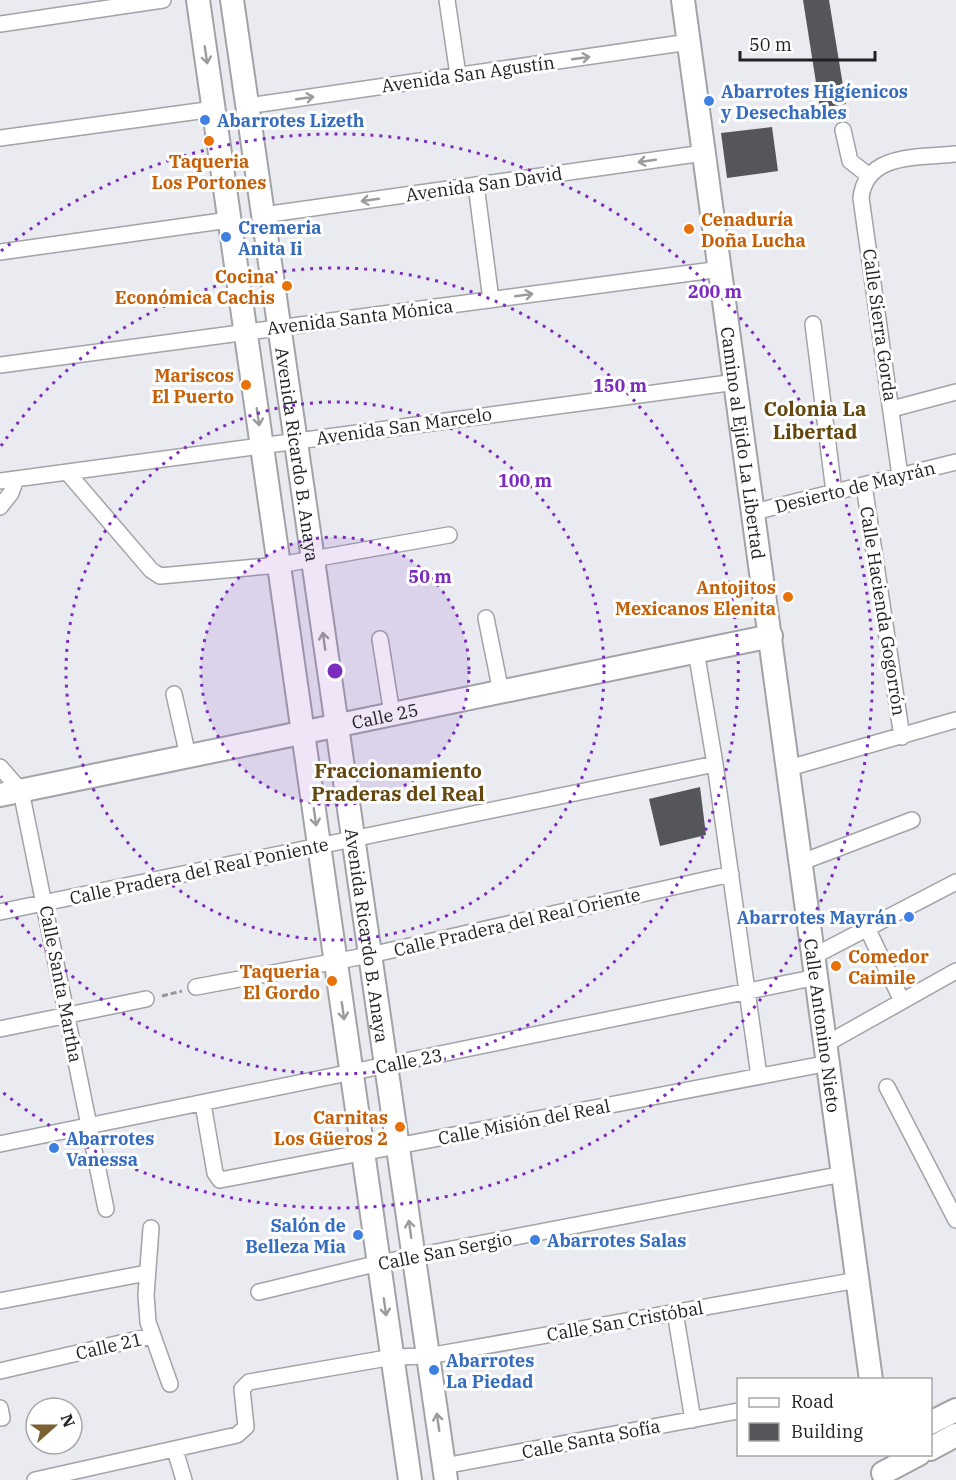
<svg xmlns="http://www.w3.org/2000/svg" width="956" height="1480" font-family="'IBM Plex Serif',serif">
<style>
.building{fill:#545659}
.lines{fill:none;stroke-linecap:round;stroke-linejoin:round}
.street-casing{stroke:#a1a3a7;stroke-width:18}
.secondary-casing{stroke:#a1a3a7;stroke-width:26}
.path{stroke:#97989c;stroke-width:3;stroke-dasharray:6 3;stroke-linecap:butt}
.street{stroke:#fff;stroke-width:15}
.secondary{stroke:#fff;stroke-width:22}
.oneway{stroke:#9b9c9c}
.ring{fill:none;stroke:#7b2cbf;stroke-width:3;stroke-dasharray:3 6}
.shop-dot{fill:#3f7fe0;stroke:#fff;stroke-width:2}
.food-dot{fill:#e8710a;stroke:#fff;stroke-width:2}
.labels{text-anchor:middle;dominant-baseline:central;stroke-width:6;stroke-linejoin:round;paint-order:stroke}
.street-label{font-size:18px;fill:#212223;stroke:#fff}
.shop-label{font-size:18px;font-weight:bold;fill:#366cbe;stroke:#fff;text-anchor:start}
.food-label{font-size:18px;font-weight:bold;fill:#c56008;stroke:#fff;text-anchor:end}
.neighbourhood-label{font-size:20px;font-weight:bold;fill:#64470e;stroke:#fff}
.centre{fill:#7b2cbf;stroke:#fff;stroke-width:3}
.ring-label{font-size:18px;text-anchor:middle;font-weight:bold;fill:#7b2cbf;stroke:#fff;stroke-width:6;stroke-linejoin:round;paint-order:stroke}
</style>
<rect width="100%" height="100%" fill="#e9ebf0"/>
<path class="building" d="M803,0H829L846,104L820,108Z
M772,127L778,171L727,178L721,133Z
M700,787L706,835L660,846L649,799Z"/>
<g class="lines">
<g class="street-casing">
<path id="street" d="M447,0L458,75
M0,24L163,0
M247,106L689,42
M843,130L850,161L868,175
M0,138L214,109
M476,185L491,300
M263,215L704,153
M0,252L229,220
M813,324L834,492
M0,365L721,269
M892,409L956,392
M67,472L151,570L160,576L279,565L449,535
M900,476L861,198C866,152 920,158 956,154
M0,481L736,382
M864,485L902,737
M0,507L11,493L16,479
M754,512L956,462
M486,618L501,692
M380,639L392,714
M696,651L715,764L759,1076
M174,694L188,756
M0,767L21,791L106,1209
M789,768L956,720
M802,862L912,820
M0,912L715,764
M868,930L902,1001
M814,956L956,882
M196,987L370,955L731,874
M0,1029L146,999
M826,1044L956,971
M887,1087L956,1220
M203,1104L215,1173L220,1180L829,1063
M0,1144L817,977
M151,1228L146,1295L148,1322L170,1384
M259,1292L379,1263L843,1174
M0,1301L147,1273
M675,1312L693,1420
M0,1371L151,1336
M0,1408L2,1418
M175,1450L184,1480
M444,1466L738,1411
M35,1480L237,1435L246,1427L242,1389L249,1382L393,1357L428,1356L858,1280"/>
</g>
<g class="secondary-casing">
<g id="secondary">
<path d="M198,0L410,1480"/>
<path id="s1" d="M232,0L446,1480"/>
<path id="s2" d="M683,0L871,1380"/>
<path id="s3" d="M0,795L771,636"/>
<path d="M930,1423L956,1410"/>
<path d="M930,1449L956,1435"/>
<path d="M883,1473L919,1454"/>
</g>
</g>
<path class="path" d="M162,996L182,991"/>
<use href="#street" class="street"/>
<use href="#secondary" class="secondary"/>
</g>
<defs><path id="oneway-shaft" d="M-6 0H5M1.5-3L5.5 0L1.5 3" fill="none" stroke-width="1.6" stroke-linecap="round" stroke-linejoin="round" transform="scale(1.5)"/></defs>
<g class="oneway">
<use href="#oneway-shaft" transform="translate(206 55) rotate(82)"/>
<use href="#oneway-shaft" transform="translate(581 58) rotate(-8)"/>
<use href="#oneway-shaft" transform="translate(305 98) rotate(-8)"/>
<use href="#oneway-shaft" transform="translate(647 161) rotate(172)"/>
<use href="#oneway-shaft" transform="translate(370 200) rotate(172)"/>
<use href="#oneway-shaft" transform="translate(524 295) rotate(-8)"/>
<use href="#oneway-shaft" transform="translate(258 417) rotate(82)"/>
<use href="#oneway-shaft" transform="translate(324 641) rotate(-98)"/>
<use href="#oneway-shaft" transform="translate(315 817) rotate(82)"/>
<use href="#oneway-shaft" transform="translate(343 1011) rotate(82)"/>
<use href="#oneway-shaft" transform="translate(410 1229) rotate(-98)"/>
<use href="#oneway-shaft" transform="translate(385 1307) rotate(82)"/>
<use href="#oneway-shaft" transform="translate(438 1422) rotate(-98)"/>
</g>
<circle cx="335" cy="671" r="134" fill="#7b2cbf" fill-opacity=".12"/>
<g class="ring">
<circle cx="335" cy="671" r="134"/>
<circle cx="335" cy="671" r="269"/>
<path d="M1 446A403 403 0 1 1 1 896"/>
<path d="M1 251A537 537 0 1 1 1 1091"/>
</g>
<g class="shop-dot">
<circle cx="709" cy="101" r="6"/>
<circle cx="205" cy="120" r="6"/>
<circle cx="226" cy="237" r="6"/>
<circle cx="909" cy="917" r="6"/>
<circle cx="54" cy="1148" r="6"/>
<circle cx="358" cy="1235" r="6"/>
<circle cx="535" cy="1240" r="6"/>
<circle cx="434" cy="1370" r="6"/>
</g>
<g class="food-dot">
<circle cx="209" cy="141" r="6"/>
<circle cx="689" cy="229" r="6"/>
<circle cx="287" cy="286" r="6"/>
<circle cx="246" cy="385" r="6"/>
<circle cx="788" cy="597" r="6"/>
<circle cx="836" cy="966" r="6"/>
<circle cx="332" cy="981" r="6"/>
<circle cx="400" cy="1127" r="6"/>
</g>
<g class="labels">
<g class="street-label">
<text transform="translate(468 74) rotate(-8)">Avenida San Agustín</text>
<text transform="translate(484 184) rotate(-8)">Avenida San David</text>
<text transform="translate(360 317) rotate(-7)">Avenida Santa Mónica</text>
<text transform="translate(880 325) rotate(82)">Calle Sierra Gorda</text>
<text transform="translate(404 426) rotate(-8)">Avenida San Marcelo</text>
<text stroke="none"><textPath href="#s2" startOffset="447">Camino al Ejido La Libertad</textPath></text>
<text stroke="none"><textPath href="#s1" startOffset="459">Avenida Ricardo B. Anaya</textPath></text>
<text transform="translate(855 487) rotate(-14)">Desierto de Mayrán</text>
<text transform="translate(883 611) rotate(81)">Calle Hacienda Gogorrón</text>
<text stroke="none"><textPath href="#s3" startOffset="393">Calle 25</textPath></text>
<text transform="translate(199 871) rotate(-12)">Calle Pradera del Real Poniente</text>
<text transform="translate(517 922) rotate(-13)">Calle Pradera del Real Oriente</text>
<text stroke="none"><textPath href="#s1" startOffset="945">Avenida Ricardo B. Anaya</textPath></text>
<text transform="translate(61 984) rotate(79)">Calle Santa Martha</text>
<text stroke="none"><textPath href="#s2" startOffset="1035">Calle Antonino Nieto</textPath></text>
<text transform="translate(409 1061) rotate(-11)">Calle 23</text>
<text transform="translate(524 1122) rotate(-11)">Calle Misión del Real</text>
<text transform="translate(445 1251) rotate(-11)">Calle San Sergio</text>
<text transform="translate(625 1321) rotate(-10)">Calle San Cristóbal</text>
<text transform="translate(109 1346) rotate(-13)">Calle 21</text>
<text transform="translate(591 1439) rotate(-11)">Calle Santa Sofía</text>
</g>
<g class="shop-label">
<text x="721" y="91">Abarrotes Higíenicos<tspan x="721" dy="21">y Desechables</tspan></text>
<text x="217" y="120">Abarrotes Lizeth</text>
<text x="238" y="227">Cremeria<tspan x="238" dy="21">Anita Ii</tspan></text>
<text x="897" y="917" text-anchor="end">Abarrotes Mayrán</text>
<text x="66" y="1138">Abarrotes<tspan x="66" dy="21">Vanessa</tspan></text>
<text x="346" y="1225" text-anchor="end">Salón de<tspan x="346" dy="21">Belleza Mia</tspan></text>
<text x="547" y="1240">Abarrotes Salas</text>
<text x="446" y="1360">Abarrotes<tspan x="446" dy="21">La Piedad</tspan></text>
</g>
<g class="food-label">
<text x="209" y="161" text-anchor="middle">Taqueria<tspan x="209" dy="21">Los Portones</tspan></text>
<text x="701" y="219" text-anchor="start">Cenaduría<tspan x="701" dy="21">Doña Lucha</tspan></text>
<text x="275" y="276">Cocina<tspan x="275" dy="21">Económica Cachis</tspan></text>
<text x="234" y="375">Mariscos<tspan x="234" dy="21">El Puerto</tspan></text>
<text x="776" y="587">Antojitos<tspan x="776" dy="21">Mexicanos Elenita</tspan></text>
<text x="848" y="956" text-anchor="start">Comedor<tspan x="848" dy="21">Caimile</tspan></text>
<text x="320" y="971">Taqueria<tspan x="320" dy="21">El Gordo</tspan></text>
<text x="388" y="1117">Carnitas<tspan x="388" dy="21">Los Güeros 2</tspan></text>
</g>
<g class="neighbourhood-label">
<text x="815" y="408">Colonia La<tspan x="815" dy="23">Libertad</tspan></text>
<text x="398" y="770">Fraccionamiento<tspan x="398" dy="23">Praderas del Real</tspan></text>
</g>
</g>
<circle cx="335" cy="671" r="9" class="centre"/>
<g class="ring-label">
<text x="715" y="298">200 m</text>
<text x="620" y="392">150 m</text>
<text x="525" y="487">100 m</text>
<text x="430" y="583">50 m</text>
</g>
<rect x="737" y="1378" width="195" height="78" fill="#ffffff" stroke="#a6a7a7" stroke-width="1.5"/>
<rect x="749" y="1398" width="30" height="9" fill="#ffffff" stroke="#a6a7a7" stroke-width="1.5"/>
<text x="791" y="1408" font-size="18" fill="#212223">Road</text>
<rect x="749" y="1423" width="30" height="18" fill="#545659" stroke="#a6a7a7" stroke-width="1.5"/>
<text x="791" y="1438" font-size="18" fill="#212223">Building</text>
<g transform="translate(54 1426) rotate(69)"><circle r="28" fill="#ffffff" stroke="#a6a7a7" stroke-width="1.5"/>
<path d="M0-4.5L10 22L0 15L-10 22Z" fill="#7c6133"/>
<text y="-9" font-size="16" font-weight="bold" text-anchor="middle" fill="#212223">N</text>
</g>
<path d="M740 51v9h135v-9" fill="none" stroke="#212223" stroke-width="3"/>
<text x="749" y="51" font-size="18" fill="#212223" stroke="#ffffff" stroke-width="4.5" paint-order="stroke">50 m</text>
</svg>
